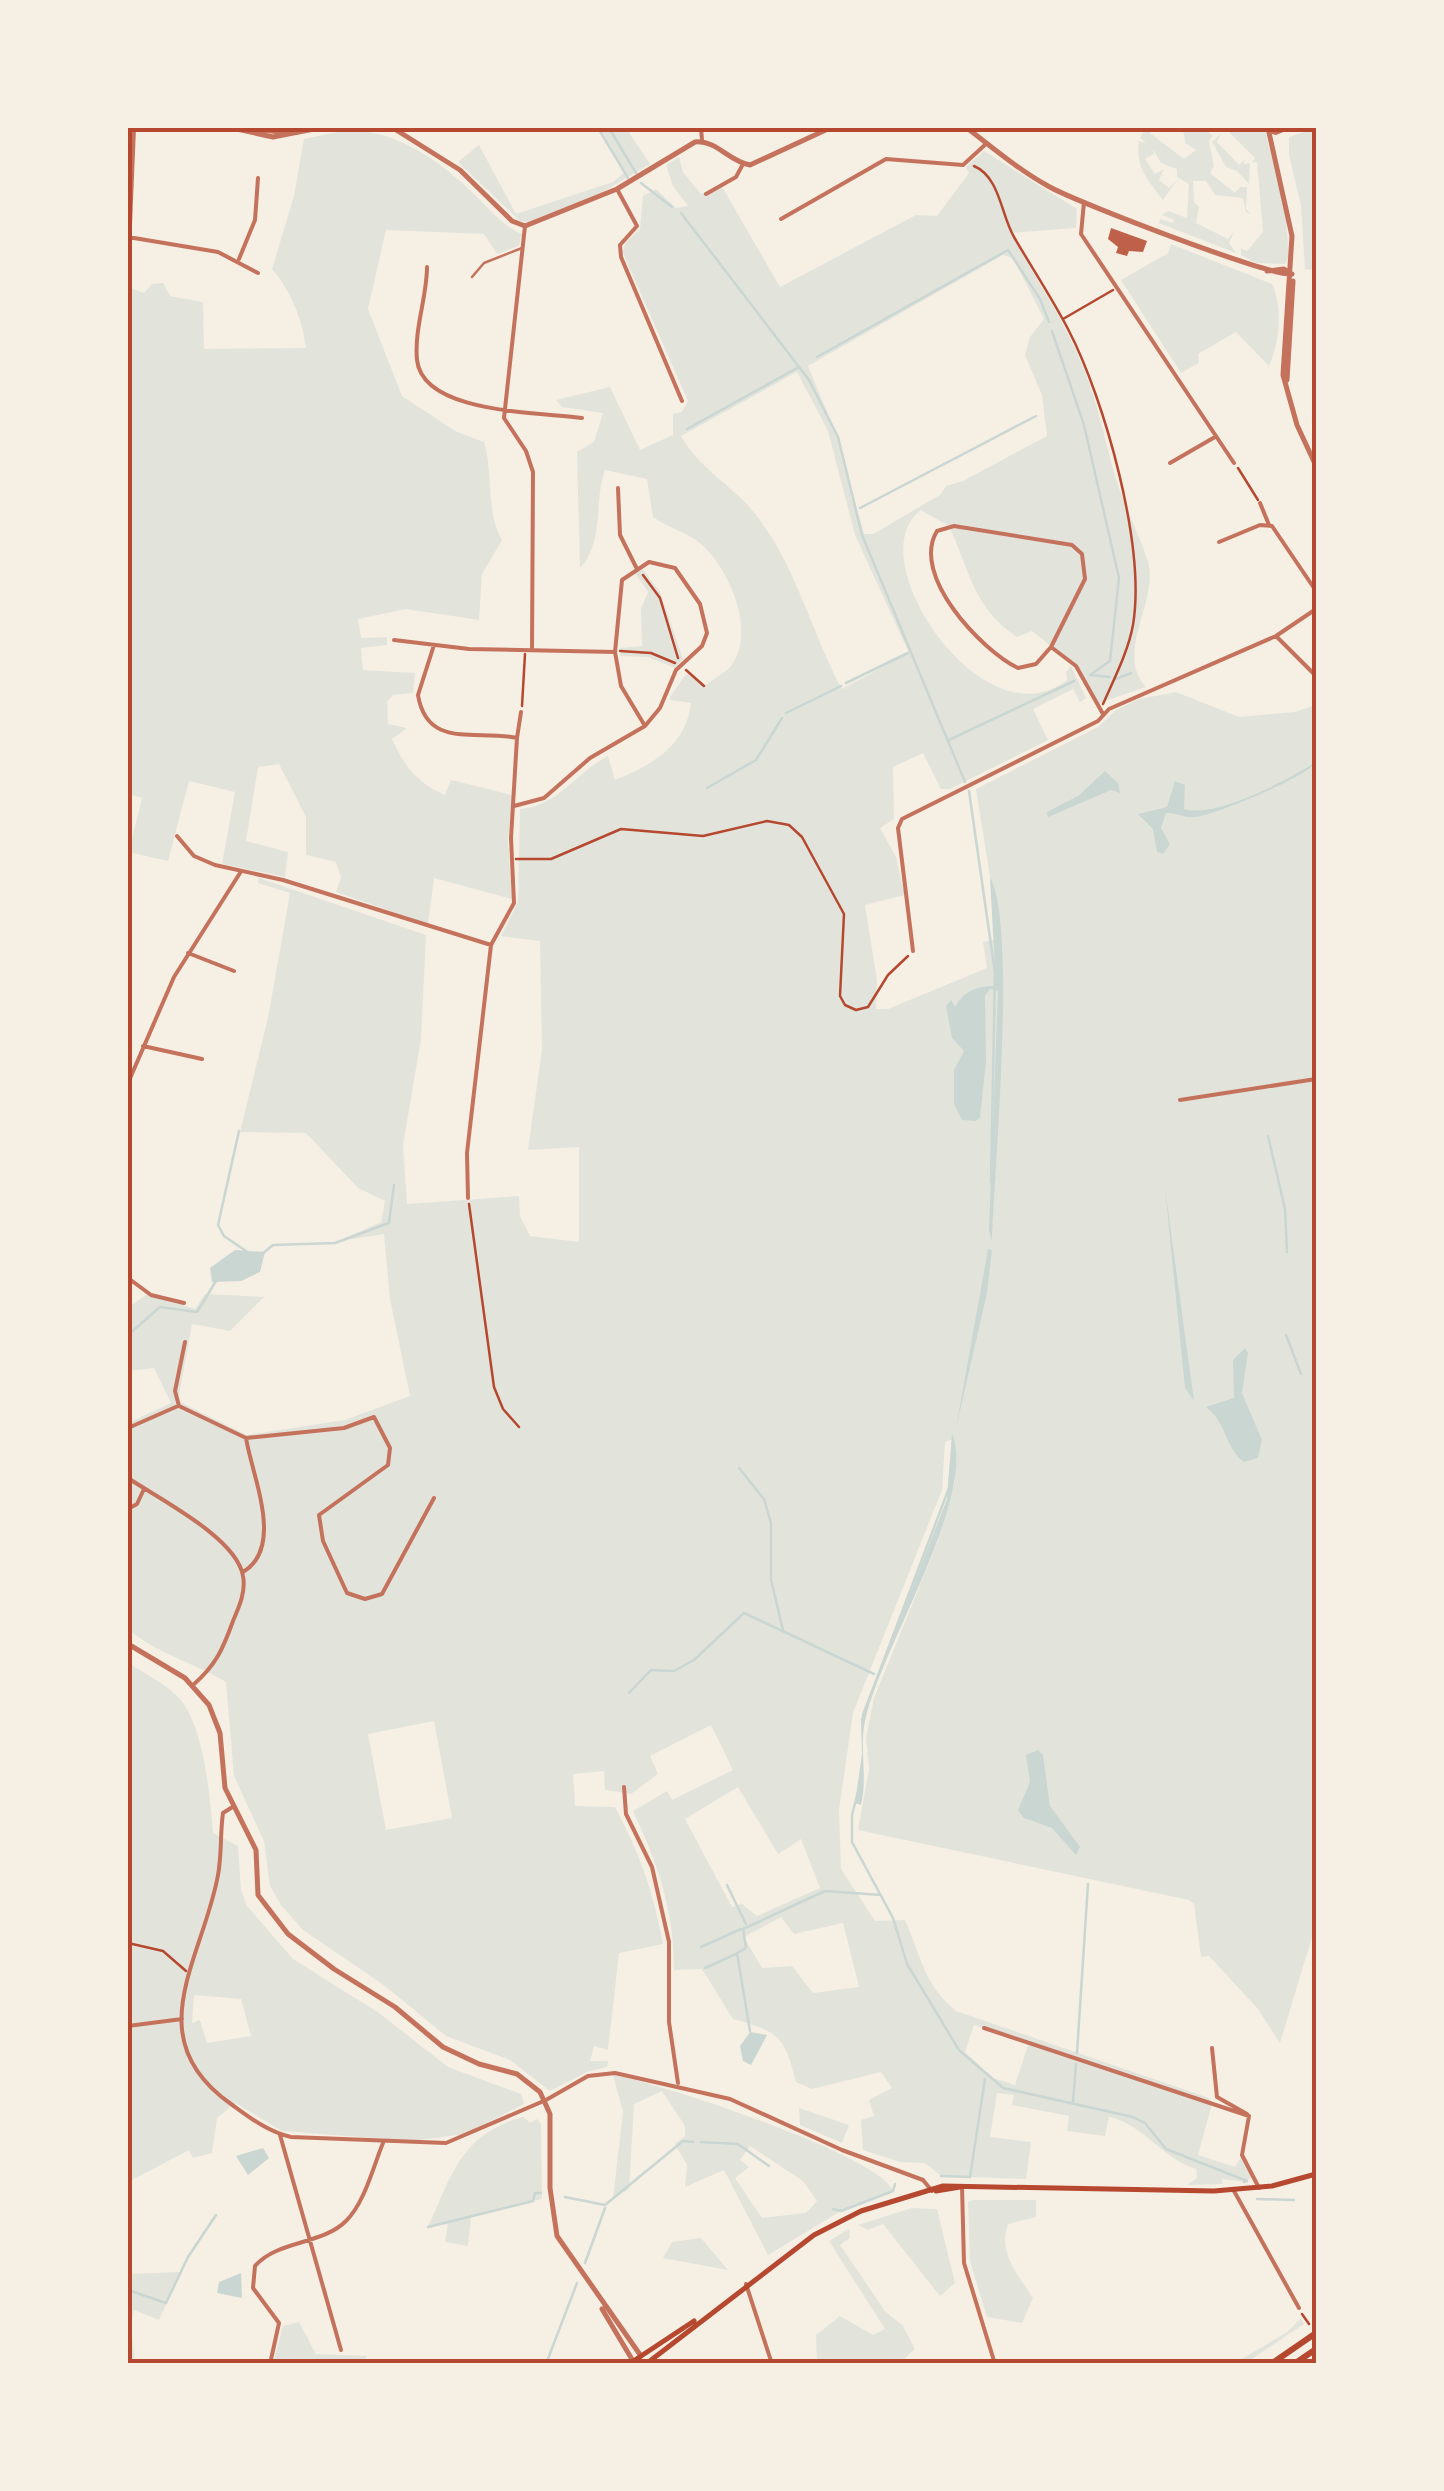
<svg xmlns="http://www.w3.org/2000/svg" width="1444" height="2491" font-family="Georgia,serif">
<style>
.green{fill:#e2e4dc;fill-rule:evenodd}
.water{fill:#c9d6d2}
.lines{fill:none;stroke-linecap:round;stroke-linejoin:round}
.stream{stroke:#c9d6d2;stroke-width:2.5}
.building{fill:#bf614a}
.path{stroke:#b5482f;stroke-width:2.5}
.service{stroke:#c5725c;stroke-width:2.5}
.minor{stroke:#c5725c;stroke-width:4}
.tertiary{stroke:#c5725c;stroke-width:5}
.secondary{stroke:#b5482f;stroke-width:5}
.trunk{stroke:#b5482f;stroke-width:6}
.neatline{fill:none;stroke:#b5482f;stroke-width:4}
</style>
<rect width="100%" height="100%" fill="#f6efe4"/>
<path class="green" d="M600,128H626L650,164L601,193L529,222L520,221L458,162L479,145L516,214L613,182L625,172Z
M1145,128H1153L1150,133L1184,159L1196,150L1185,143L1184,133L1171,128H1204L1213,136L1209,141L1214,166L1210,173L1235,193L1240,187H1247L1246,209L1251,214L1246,212L1243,198L1215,195L1206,181H1193L1194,202L1199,207L1196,223L1228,239L1234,232L1229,243L1236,253L1159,223L1160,219L1173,223L1174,220L1162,215L1168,211L1187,218L1189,184L1177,177V169L1161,163L1153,149L1154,154L1145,159L1155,174L1164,169L1159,180L1169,188L1177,180L1163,200C1148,180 1135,168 1139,141L1146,143L1140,138Z
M1225,128H1264L1285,206L1289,257L1285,264L1256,263L1241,255V248L1247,251L1263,232L1257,162H1252L1255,158Z
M1316,128V270L1305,269L1301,206L1289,155V137Z
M347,130C396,130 439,160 473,193C489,208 501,225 522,234L519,246L497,254L484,234L386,230L368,309L402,396L457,432L484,442C494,475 485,510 502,540L482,574L479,620L406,609L358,619L361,638L387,637V645L361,648L363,670L415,673L413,693L393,695L387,702L388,724L407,728L392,739C404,766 417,783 445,795L451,780L512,795L508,840L512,899L434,878L428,924L336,892L341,878L336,862L306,855V817L279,764L258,767L246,841L288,852L285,877L222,864L235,792L189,781L168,861L128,852V837L132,838L142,798L128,794V287L144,293L152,284L163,283L170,296L203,302L204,349L306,348C303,321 290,289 272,269L294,196L304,139Z
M1221,133L1217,142L1239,165L1245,159L1244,164L1250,163L1249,184L1237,171L1226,167L1212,142Z
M984,151L1077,209L1076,228L1010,233C1035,277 1064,320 1083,367C1100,407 1106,450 1120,491C1128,515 1141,538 1148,562C1159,602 1114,652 1146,687L1099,703L1080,669L1032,631L1017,637C973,609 968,566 949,526L921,510C856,557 985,746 1067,680L1066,672L1071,666L1086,698L1080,702L1073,689L1033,709L1048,740L950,789H941L923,753L893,767L894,819L880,828L896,857L905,895L865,905L877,980L876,1009H888L987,968L983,942L999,939V933L976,789L1098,727L1116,710L1139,699L1176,692L1239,717L1295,712L1316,705V1924L1280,2043L1258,2009L1209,1956L1201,1957L1194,1904L1189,1900L858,1830L869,1769L866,1738L874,1698L938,1541L955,1481L953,1439L945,1442L942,1490L853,1713L839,1810L841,1869L875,1921L905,1920C921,1956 924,1985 956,2011L1209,2098L1212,2104L1198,2155L1235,2167L1241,2157L1253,2177L1244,2182L1222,2179V2184L1187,2185L1197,2178L1196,2169C1161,2158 1145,2125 1109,2117L1105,2136L1067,2131L1069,2116L1012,2105L1014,2095L997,2093L990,2137L1031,2142L1026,2179L941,2176L925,2163L900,2162L863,2150L861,2120L874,2116L869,2100L892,2088L881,2072L812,2089L796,2082C784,2035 779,2032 733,2019L702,1969L674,1970C674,1909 658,1865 633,1811L667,1791L672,1800L733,1770L711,1725L650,1756L658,1774L631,1794L605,1790L604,1771L573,1774L575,1806L615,1807C639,1851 654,1894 663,1944L619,1953L608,2050L594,2046L590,2061H608L607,2067L587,2072L550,2091L510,2060L446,2036L385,1986L303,1930L281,1905L270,1886L264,1841L234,1776L226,1682C195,1663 153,1652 128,1629V1423L171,1403L154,1368L128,1371V1308L147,1294L195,1309L205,1294L264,1297L230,1331L192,1324L178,1401L247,1435L345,1420L410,1396L390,1299L384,1234L339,1241L381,1222L385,1201L358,1188L306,1133L240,1132L268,1018L290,893L258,883L259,878L426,935L421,1039L403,1145L407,1204L519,1196L520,1216L530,1236L579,1242V1147L528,1150L542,1049L540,941L501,936L518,902L520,809C558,806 575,773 608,756L615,780C652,765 686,746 691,703L670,700V697L686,674L706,685C713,679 725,673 731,666C757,632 729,568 701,544C687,532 668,528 653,517L647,479L605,470C593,504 605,541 580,568L577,452L594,442L603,413L562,407L556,400L610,387L640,450L673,435V414L682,412L688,401L623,253L625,243L640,229L643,196L656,189L676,208L688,206L673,186L666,165L679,157L683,172L701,194L721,185L780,287L916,215L937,216L969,173L966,167ZM1003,255L1013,258L1044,319L1030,337L1025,355L1042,395L1047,436L963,481L946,486L940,495L873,534H864L837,436L808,366ZM797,372L828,431L855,535L909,653L842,689C812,634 796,565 756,515C733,485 700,470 681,436ZM434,1721L452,1818L386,1830L368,1734ZM738,1787L778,1854L801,1839L820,1888L757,1916L742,1904L732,1907L685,1819ZM781,1917L794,1934L843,1923L859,1987L813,1993L792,1966L762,1968L744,1937ZM974,2025L1028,2045L1015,2085L993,2078L965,2052Z
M1171,244L1272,284C1283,308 1280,341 1269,366L1236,332L1198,354L1199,363L1181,373L1121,280L1168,253Z
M641,567L660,592L683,659L675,668L648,657L621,656L620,648L642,646L641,609L648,592L634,572Z
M128,1663C144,1673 166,1684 179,1698C204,1725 210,1797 213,1833L238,1846L241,1890L247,1906L293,1959L379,2013L448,2067L521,2094L524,2104L465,2134L412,2141L282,2131L235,2103L217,2118L212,2153L193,2158L189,2150L128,2182ZM194,1995L241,1999L251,2036L207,2043L200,2020L192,2023Z
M613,2075C654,2081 882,2156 893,2191L841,2211L768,2255L724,2170L685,2187L687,2165L675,2144L685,2136V2126L662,2091L634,2104L629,2189L613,2198L623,2112ZM750,2146L803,2181L817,2201L806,2213L762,2218L735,2178L749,2167L740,2160Z
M799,2108L849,2125L842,2143L800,2125Z
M523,2117L531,2123L537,2119L541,2124L542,2199L471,2217L468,2246L445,2242L448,2223L428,2227C452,2174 461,2134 523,2117Z
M973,2200H1036V2217L1008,2224C998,2253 1017,2273 1033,2298L1022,2323L987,2317L970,2261L968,2202Z
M912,2208L937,2209L955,2283L940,2296L883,2224L868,2230L858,2225Z
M849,2229L850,2238L840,2245L885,2311L903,2326L915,2349L900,2363H817L816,2335L840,2316L873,2335L885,2329L829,2241Z
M701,2238L728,2270L663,2258L672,2242Z
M181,2272L159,2320L134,2310L131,2323L135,2363H128V2274Z
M1301,2318L1304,2324L1246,2363H1235L1287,2332Z
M299,2322L316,2354L367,2356L364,2363H273L283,2326Z"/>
<path class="water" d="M1316,762C1307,777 1217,814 1196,817C1185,819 1177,812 1166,813L1161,828L1170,844L1163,854L1157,852L1153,829L1138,814L1167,807L1175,781L1185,785L1184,809C1216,819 1291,778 1316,762Z
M1105,771L1118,783L1120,793L1111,790L1048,817L1047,812L1078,796Z
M990,878C1017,921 994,1176 992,1242L989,1229L998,991L990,989L985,996L986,1061L980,1118L976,1121L962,1120L954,1104V1070L964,1051L952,1038L946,1006L951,1000L955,1007C963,991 979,985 996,986Z
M1165,1188L1194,1401L1185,1388Z
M988,1249L992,1250L987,1293L956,1428Z
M235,1250L265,1252L260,1272L241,1281L212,1282L210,1268Z
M1245,1348L1248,1353L1242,1393L1262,1440L1258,1458L1244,1462C1226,1450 1226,1421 1206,1407L1234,1398L1233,1360Z
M952,1433C978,1498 880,1649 865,1721C859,1749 868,1777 861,1805L855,1803L862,1754L861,1719L947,1499Z
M1038,1750L1043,1755L1050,1806L1080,1847L1076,1855L1052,1828L1024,1818L1018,1810L1030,1782L1026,1755Z
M750,2032L767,2035L751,2065L743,2061L740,2046Z
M263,2148L269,2158L248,2175L236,2156Z
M241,2273L242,2298L217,2293L219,2282Z"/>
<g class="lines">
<path class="stream" d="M598,128L628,178
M609,128L636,173
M641,183L672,207
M681,213L809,380L838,437L862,535L965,782
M1052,331L1084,425L1119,578L1110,661L1090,675
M817,357L1008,250L1040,299L1049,322
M687,429L799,367
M860,508L1036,416
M1091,675L1110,677
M1116,679L1131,673
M846,683L908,653
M786,713L841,686
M949,740L1074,681
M707,788L756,760L782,718
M969,791L995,973L991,1182
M239,1131L218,1225L224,1236L246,1251
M1268,1136L1285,1209L1287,1252
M262,1254L273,1245L335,1243L389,1223L394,1185
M128,1335L160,1307L197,1312L216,1281
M1286,1335L1301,1374
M739,1468L764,1499L771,1523V1580L783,1630
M629,1693L651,1670L674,1671L694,1660L744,1613L874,1674
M863,1715L949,1488L951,1465
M859,1788L852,1815V1842L893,1918L907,1964L959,2050L1003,2088L1133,2117L1145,2123L1166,2149L1247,2181L1244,2182
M727,1885L746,1924
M701,1947L741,1929
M705,1968L736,1954
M750,2031L737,1953L746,1948L743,1929L825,1891L881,1895
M1077,2053L1088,1884
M1073,2102L1076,2064
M701,2142L738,2144L769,2166
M941,2176L970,2177L985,2079
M565,2197L605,2205L683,2141L693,2142
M1257,2199L1294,2200
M833,2209L841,2211L893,2191L895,2184
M428,2227L533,2201L535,2193H541
M585,2263L605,2208
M128,2290L166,2303L188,2257L216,2215
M546,2364L577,2283"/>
</g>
<path class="building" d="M1111,228L1147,241L1143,252L1129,251L1127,256L1116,253L1118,247L1108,239Z"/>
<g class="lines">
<path class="path" d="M974,166C1000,177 1001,215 1014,237C1032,268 1052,298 1068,329C1105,400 1146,547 1133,625C1128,652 1114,679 1103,704
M1063,319L1113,290
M1238,468L1258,500
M643,575L660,598L678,658
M620,651L651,653L675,663
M686,670L704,686
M522,706L525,654
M516,859H551L621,829L703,836L767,821L789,825L802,837L844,914L840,996L845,1005L856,1010L868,1007L888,975L908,956
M469,1204L494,1387L503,1409L519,1427
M128,1943L163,1951L186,1971
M1302,2314L1309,2324"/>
<path class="service" d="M472,277L484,263L522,248"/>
<path class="minor" d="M689,128L701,130
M701,128L702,140
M1269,131L1276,133L1288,128
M617,189L637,226L620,245L621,257L682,401
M706,194L736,177L743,164
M1084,202L1081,234L1234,463
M781,219L886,159L963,165L987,143
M525,226L504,418L526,451L533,472L532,649
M128,237L218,252L258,273
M239,259L255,220L258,178
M427,267C427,297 414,329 417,360C423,414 539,412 582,418
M128,273L134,128
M1170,463L1215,437
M618,488L620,535L636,567
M1260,503L1269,525
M1219,542L1260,525L1272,526L1316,591
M1276,636L1316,676
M394,640L469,649L615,652L621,686L645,726
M434,645L418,695C427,750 477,729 517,738L511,838L514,903L491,945L467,1153L468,1198
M1051,647L1085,579L1082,554L1072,545L954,526L937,531C910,575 981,650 1018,668L1036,664L1051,647L1076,666L1103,714
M517,738L521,712
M514,806L544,798L590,758L645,726L660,708L676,670L702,646L707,633L700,604L675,568L649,562L622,580L615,652
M177,836L194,856L215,865L283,880L491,945
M913,951L898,828L902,819L1098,721L1109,709L1276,636L1316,609
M188,953L234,971
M143,1046L202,1059
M128,1083L174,977L240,873
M1180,1100L1316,1079
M128,1278L151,1295L184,1303
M185,1342L175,1391L179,1406L246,1438L344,1428L374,1417L390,1448L388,1465L319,1515L323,1541L347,1593L365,1599L382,1594L434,1498
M128,1428L178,1406
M128,1478C159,1499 237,1538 243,1576C246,1592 239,1607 233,1621C223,1649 216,1665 193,1685
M128,1509L137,1504L144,1489
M243,1572C285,1547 252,1476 246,1438
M624,1787L626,1814L652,1867L669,1942V2022L678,2083
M234,1806L223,1813C220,1833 222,1854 218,1875C203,1959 137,2038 231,2104C249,2117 268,2132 291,2137L446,2143L546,2100L588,2076L615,2073L730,2099L842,2150L923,2180L932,2191
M128,2026L182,2019
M984,2028L1249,2116L1242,2155L1259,2188
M1212,2048L1217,2097L1247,2114
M280,2135L341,2350
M962,2186L964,2263L995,2364
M1234,2191L1299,2308
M746,2284L772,2364
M270,2364L279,2323L253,2288L255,2266C278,2240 322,2245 346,2221C365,2202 373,2167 383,2143"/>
<path class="tertiary" d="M232,128L273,137L319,128
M250,128L286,133
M393,128L460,170L512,221L525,226L617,189L695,142C717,140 728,161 750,165L830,128
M967,128C993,148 1019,170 1048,186C1073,201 1274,278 1292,274
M1268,128L1292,236L1283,375L1297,425L1316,466
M1267,271L1284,269L1292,274
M1287,380L1293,281
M128,1644L185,1678L209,1705L220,1733L225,1788L256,1850L258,1895L288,1934L334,1969L395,2007L443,2047L479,2064L517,2074L540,2092L550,2114V2188L557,2236L641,2356
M602,2309L633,2361"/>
<path class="secondary" d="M936,2191L960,2187
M629,2364L694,2321
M646,2364L814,2235L861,2211L943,2186L1214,2191L1272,2186L1316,2174"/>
<path class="trunk" d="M1271,2364L1316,2333
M1294,2364L1316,2349"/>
</g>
<rect width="1444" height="2491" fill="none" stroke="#f6efe4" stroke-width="260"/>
<rect x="130" y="130" width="1184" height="2231" class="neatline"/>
</svg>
